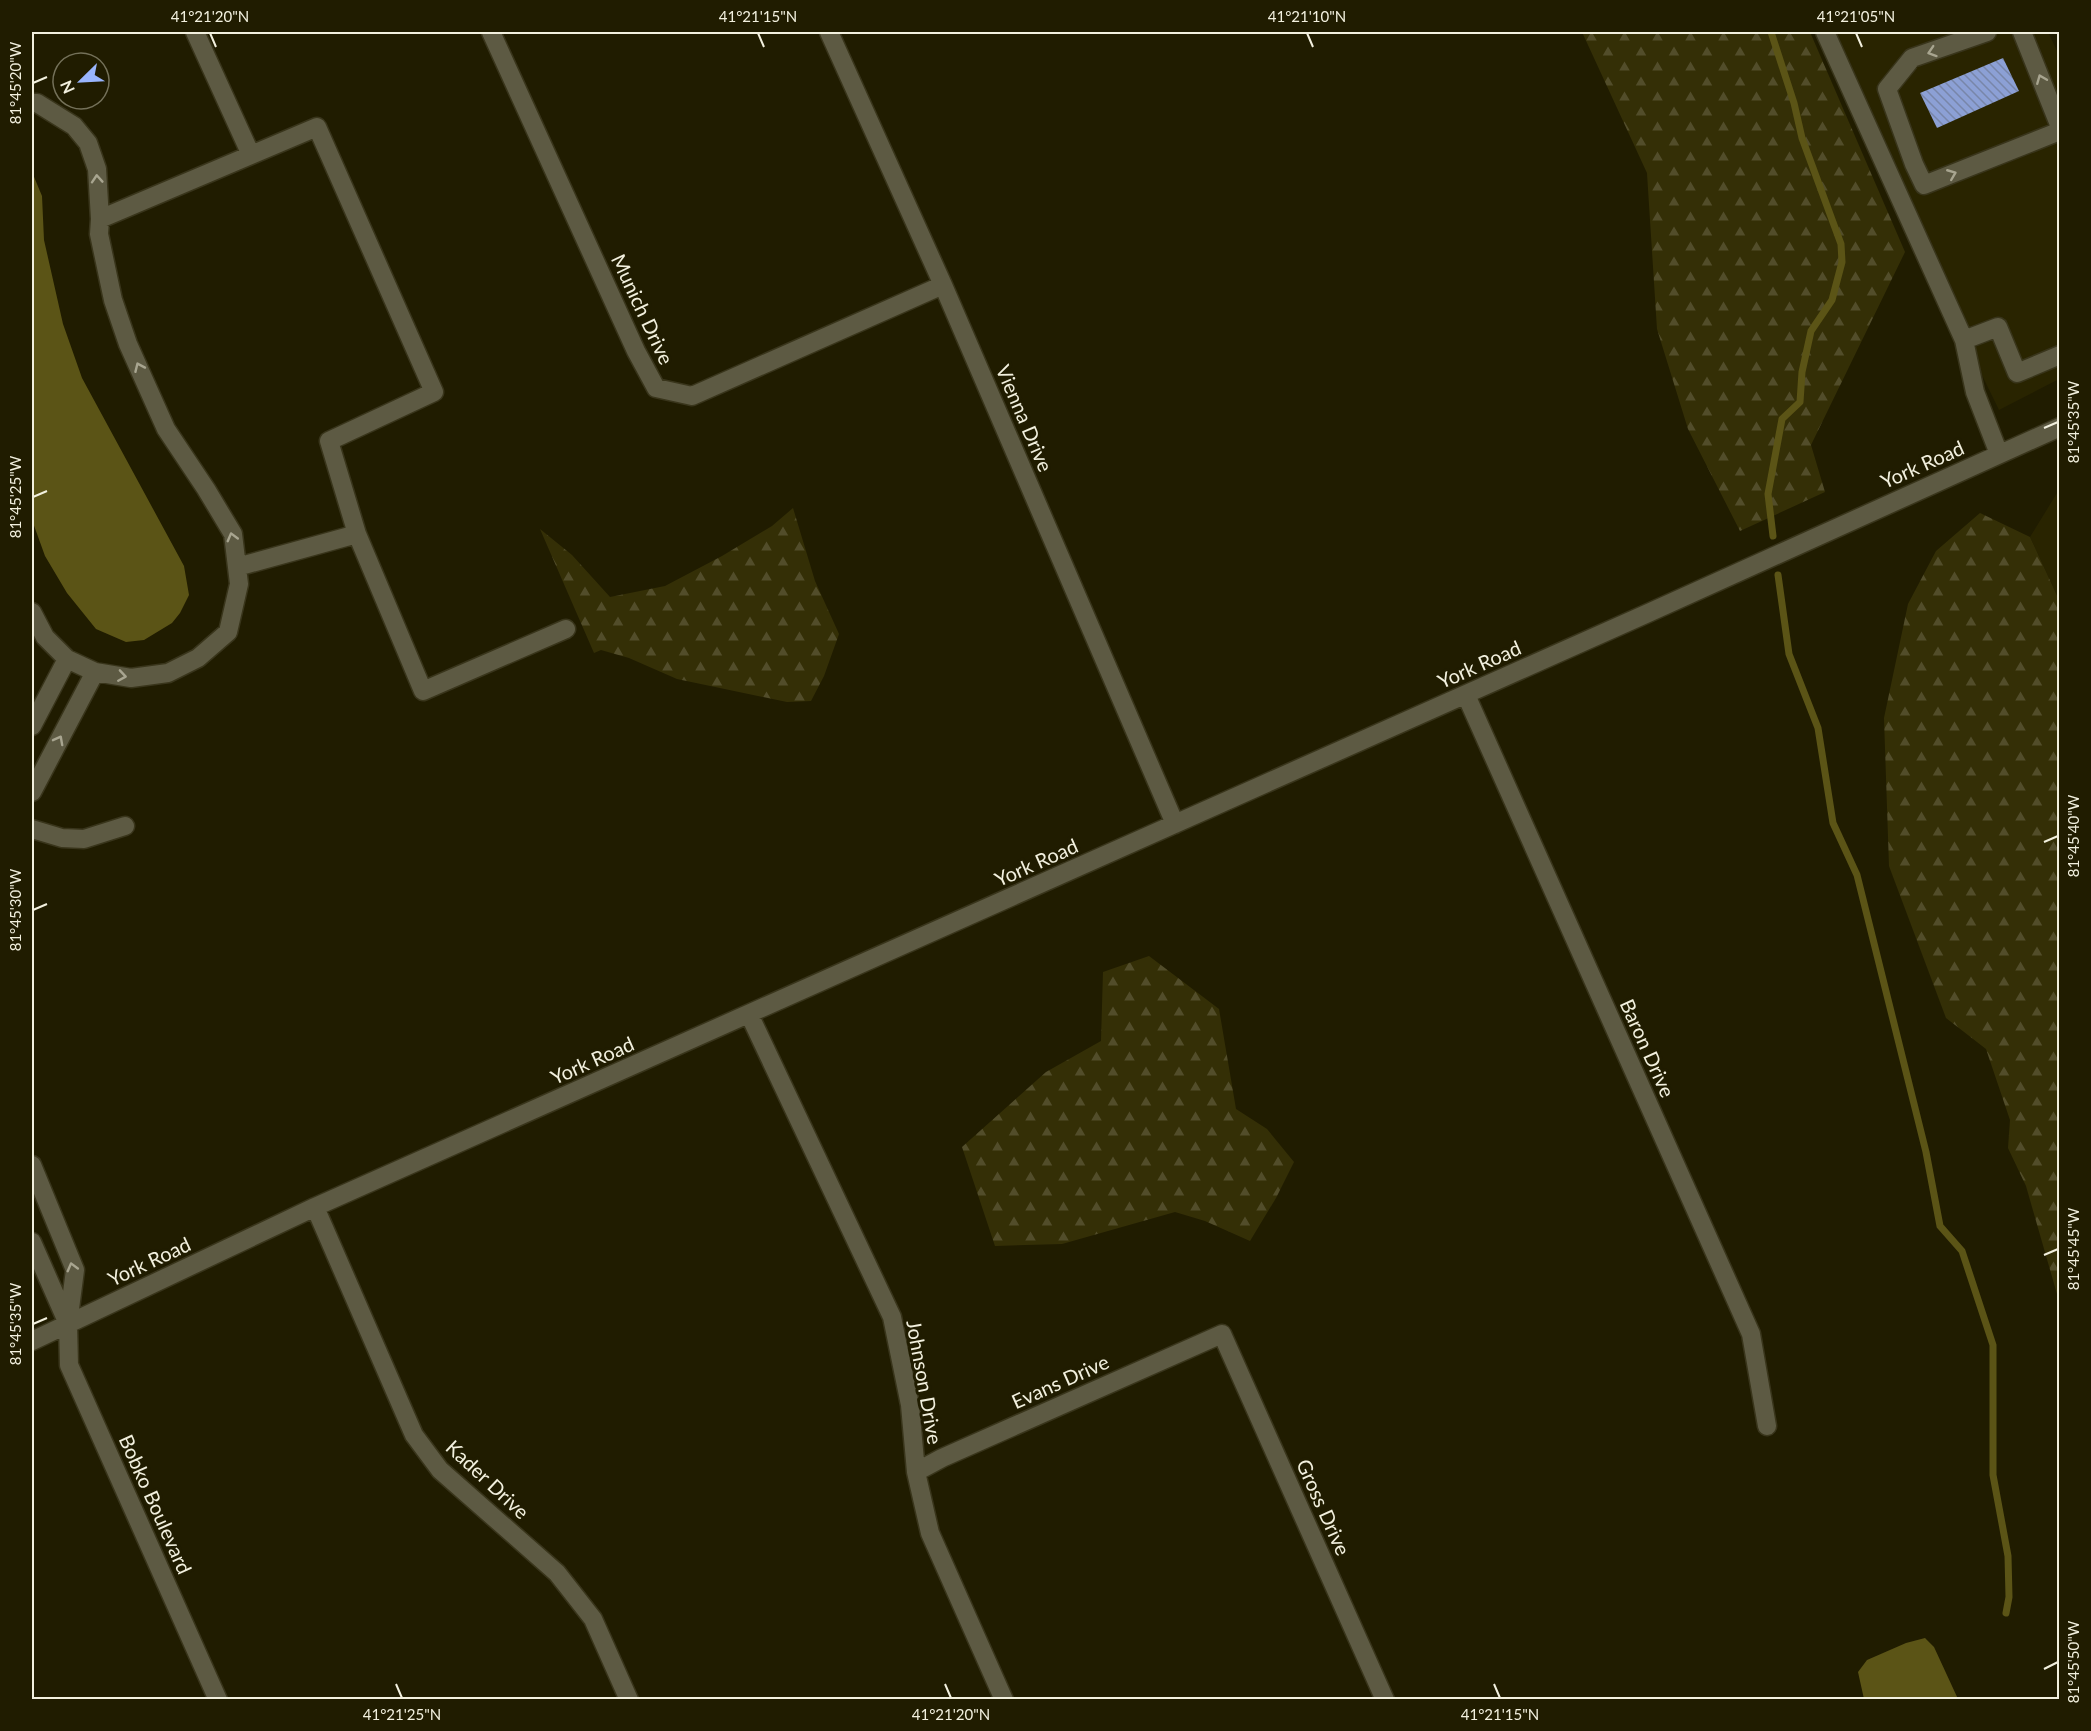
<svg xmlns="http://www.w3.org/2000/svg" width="2091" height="1731" font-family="Lato,sans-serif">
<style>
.built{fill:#292400}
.forest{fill:url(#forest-firs)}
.water{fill:#5b5416}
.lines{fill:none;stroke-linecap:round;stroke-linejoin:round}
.stream{stroke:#5b5416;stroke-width:7}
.building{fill:url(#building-back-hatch)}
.minor-casing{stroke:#39351b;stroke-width:21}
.minor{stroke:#5d5a43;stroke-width:18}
.oneway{stroke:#a8a590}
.ticks{fill:none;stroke:#f2f0de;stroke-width:2}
.labels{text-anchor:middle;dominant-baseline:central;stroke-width:6;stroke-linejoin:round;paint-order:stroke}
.street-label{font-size:20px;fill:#f2f0de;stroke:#201c00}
.neatline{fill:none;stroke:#f2f0de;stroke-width:2}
.ticks-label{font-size:15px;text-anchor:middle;fill:#f2f0de}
</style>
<defs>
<pattern id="forest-firs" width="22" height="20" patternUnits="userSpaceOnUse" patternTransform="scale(1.5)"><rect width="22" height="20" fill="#342f06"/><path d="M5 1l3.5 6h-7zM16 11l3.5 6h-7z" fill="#524d2a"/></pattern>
<pattern id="building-back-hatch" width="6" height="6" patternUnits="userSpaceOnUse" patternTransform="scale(1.5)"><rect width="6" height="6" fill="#8ca0d5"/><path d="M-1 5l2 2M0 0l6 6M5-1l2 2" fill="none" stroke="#7886a9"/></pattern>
</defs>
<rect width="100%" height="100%" fill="#201c00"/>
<path class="built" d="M1814,32H2048L2060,57L2059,379L1999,410Z
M2059,491V600L2030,537L2057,493Z"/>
<path class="forest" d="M1582,32H1810L1905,252L1811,445L1825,492L1740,531L1688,429L1657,329L1647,173Z
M793,508L815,581L839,634L824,676L811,701L787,702L677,679L629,658L601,650L594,653L540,529L572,555L610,597L665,586L722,556L772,526Z
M1980,513L2030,537L2059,600V1301L2026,1186L2008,1148L2010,1120L1986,1049L1946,1018L1889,866L1884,718L1908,604L1936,551Z
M1149,956L1219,1009L1236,1109L1267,1129L1294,1162L1276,1198L1250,1241L1205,1221L1175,1212L1062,1244L995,1246L962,1147L1046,1072L1101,1041L1103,972Z"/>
<path class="water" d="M32,172L42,196L44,240L63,324L82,378L184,566L189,595L180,613L172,623L144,640L126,642L96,629L67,593L45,556L32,520Z
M1925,1638L1934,1647L1958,1699H1864L1858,1672L1867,1660L1906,1643Z"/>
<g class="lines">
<path class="stream" d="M1771,32L1794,103L1802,138L1841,244L1842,262L1832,300L1811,331L1802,372L1800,402L1782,419L1768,494L1773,536
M1778,575L1789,654L1818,728L1833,823L1857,875L1926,1152L1940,1226L1962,1251L1993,1345V1475L2008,1556L2009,1597L2006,1613"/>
</g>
<path class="building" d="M2003,58L2019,91L1937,128L1920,93Z"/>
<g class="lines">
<g class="minor-casing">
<path id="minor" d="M491,32L636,351L656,388L692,396L943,285
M829,32L943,285L1175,824
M1825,32L1964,340L1975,392L1999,454
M1987,32L1912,58L1887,89L1914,164L1924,185L2060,131
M2022,32L2060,127
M32,103H37L74,126L88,143L97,169L100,219L99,234L113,300L128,344L166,429L206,489L233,534L239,584L228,632L198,658L168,673L131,678L95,672L67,659L45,637L32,612
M100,219L251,155L195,32
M1964,340L1998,327L2017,373L2060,355
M357,534L423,691L566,629
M237,567L357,534L329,441L434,392L317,127L251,155
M1466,695L1751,1334L1767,1426
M32,726L67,659
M32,792L95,672
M32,829L62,838L84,839L125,826
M749,1014L892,1317L910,1405L916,1472L930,1533L1004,1700
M32,1165L75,1270L68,1324L69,1365L218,1700
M315,1207L414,1435L440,1470L557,1573L593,1619L629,1700
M32,1242L68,1324
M32,1341L315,1207L1646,614L2060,427
M916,1472L942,1458L1222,1334L1385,1700"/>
</g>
<use href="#minor" class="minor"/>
</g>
<defs><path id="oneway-chevron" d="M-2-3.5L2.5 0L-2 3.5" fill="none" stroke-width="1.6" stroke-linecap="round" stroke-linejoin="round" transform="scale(1.5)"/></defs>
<g class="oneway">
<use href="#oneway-chevron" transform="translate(1932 52) rotate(162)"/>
<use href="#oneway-chevron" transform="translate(2041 79) rotate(-112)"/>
<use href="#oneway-chevron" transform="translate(1952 174) rotate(-22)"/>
<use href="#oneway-chevron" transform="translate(97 179) rotate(-94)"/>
<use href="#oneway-chevron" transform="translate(139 367) rotate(-114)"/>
<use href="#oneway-chevron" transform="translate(232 537) rotate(-105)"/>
<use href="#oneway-chevron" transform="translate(122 676) rotate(9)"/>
<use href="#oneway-chevron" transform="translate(59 740) rotate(-62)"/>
<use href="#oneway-chevron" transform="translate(72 1267) rotate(-105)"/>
</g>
<path class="ticks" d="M210,33L216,47M758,33L764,47M1307,33L1313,47M1856,33L1862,47M33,83L47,77M2044,428L2058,422M33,497L47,491M2044,842L2058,836M33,910L47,904M2044,1255L2058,1249M33,1324L47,1318M2044,1669L2058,1662M396,1684L402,1698M945,1684L951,1698M1494,1684L1500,1698"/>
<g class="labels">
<g class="street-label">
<text transform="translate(643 309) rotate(65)">Munich Drive</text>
<text transform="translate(1025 418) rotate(67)">Vienna Drive</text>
<text transform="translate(1922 464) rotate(-24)">York Road</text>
<text transform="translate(1479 664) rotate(-24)">York Road</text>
<text transform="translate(1036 862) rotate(-24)">York Road</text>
<text transform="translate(1648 1048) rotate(66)">Baron Drive</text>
<text transform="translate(592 1060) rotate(-24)">York Road</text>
<text transform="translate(149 1261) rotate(-25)">York Road</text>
<text transform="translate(1060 1381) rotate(-24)">Evans Drive</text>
<text transform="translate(925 1382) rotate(80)">Johnson Drive</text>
<text transform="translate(488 1479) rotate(43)">Kader Drive</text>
<text transform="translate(156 1504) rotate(66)">Bobko Boulevard</text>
<text transform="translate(1324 1507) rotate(66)">Gross Drive</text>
</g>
</g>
<rect width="2091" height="1731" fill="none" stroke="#201c00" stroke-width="66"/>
<g transform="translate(81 81) rotate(246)"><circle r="28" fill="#201c00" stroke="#747159" stroke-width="1.5"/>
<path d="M0-4.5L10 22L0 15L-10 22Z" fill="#99b5fd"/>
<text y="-9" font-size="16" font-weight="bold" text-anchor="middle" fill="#f2f0de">N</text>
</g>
<rect x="33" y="33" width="2025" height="1665" class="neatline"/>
<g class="ticks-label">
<text x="210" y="22">41°21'20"N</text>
<text x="758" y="22">41°21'15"N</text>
<text x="1307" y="22">41°21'10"N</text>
<text x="1856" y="22">41°21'05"N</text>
<text transform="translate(16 83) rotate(-90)" y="5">81°45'20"W</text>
<text transform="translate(2074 422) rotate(-90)" y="5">81°45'35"W</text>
<text transform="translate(16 497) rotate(-90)" y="5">81°45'25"W</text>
<text transform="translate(2074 836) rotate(-90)" y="5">81°45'40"W</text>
<text transform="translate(16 910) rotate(-90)" y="5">81°45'30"W</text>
<text transform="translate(2074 1249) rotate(-90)" y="5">81°45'45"W</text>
<text transform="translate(16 1324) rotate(-90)" y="5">81°45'35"W</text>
<text transform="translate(2074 1662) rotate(-90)" y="5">81°45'50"W</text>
<text x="402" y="1720">41°21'25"N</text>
<text x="951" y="1720">41°21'20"N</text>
<text x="1500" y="1720">41°21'15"N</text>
</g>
</svg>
